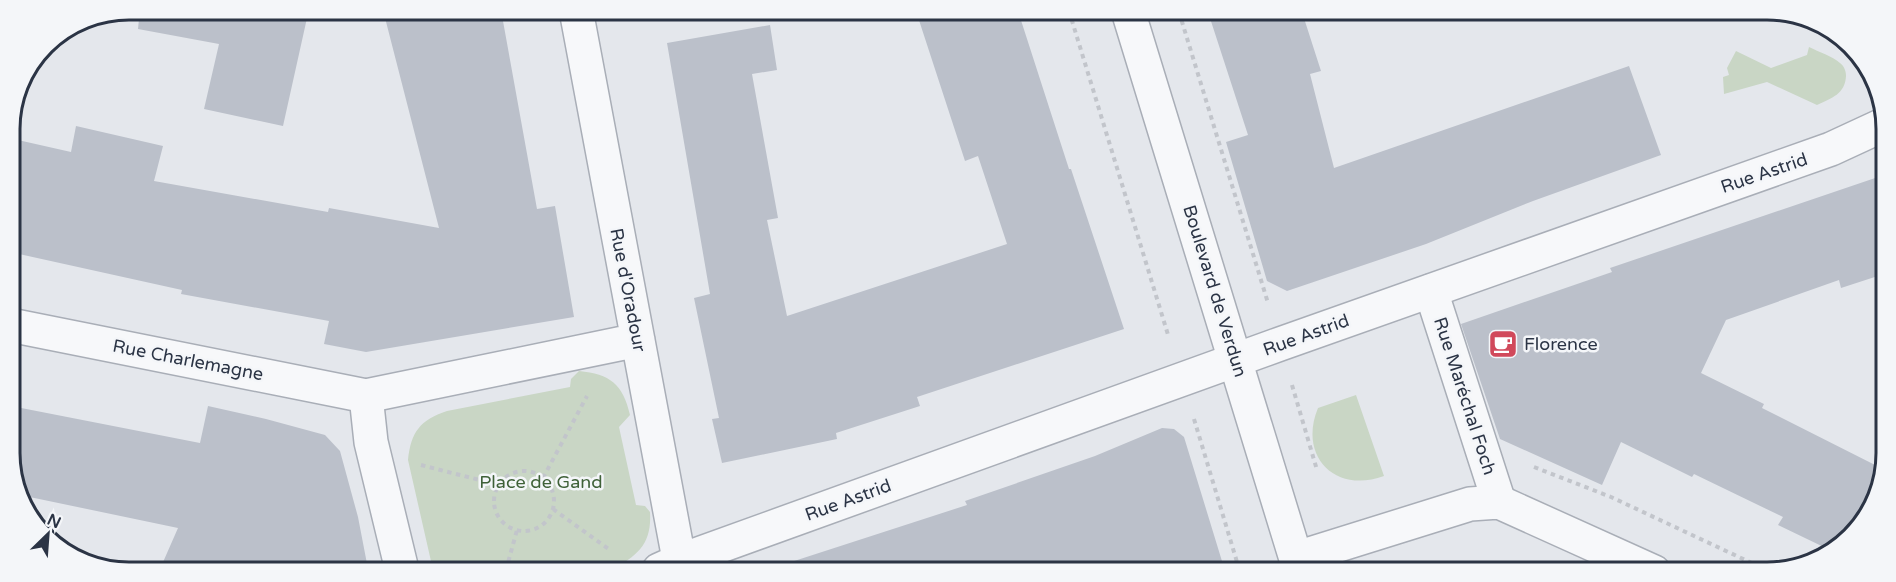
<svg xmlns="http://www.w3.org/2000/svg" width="1896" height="582" font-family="'Varela Round',sans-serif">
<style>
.green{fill:#c9d6c5}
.building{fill:#bbc0ca}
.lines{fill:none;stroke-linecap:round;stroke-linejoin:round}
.pedestrian-casing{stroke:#a9aeb7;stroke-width:36}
.minor-casing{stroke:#a9aeb7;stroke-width:36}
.tertiary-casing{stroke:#a9aeb7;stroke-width:36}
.path{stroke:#c2c5cb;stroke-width:4;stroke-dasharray:4.5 4.5;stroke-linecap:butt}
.pedestrian{stroke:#f7f8fa;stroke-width:33}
.minor{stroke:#f7f8fa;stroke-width:33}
.tertiary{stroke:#f7f8fa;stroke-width:33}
.labels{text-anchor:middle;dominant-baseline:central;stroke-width:5;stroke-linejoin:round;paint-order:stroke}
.street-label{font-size:18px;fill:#2b3445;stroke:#f4f6f9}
.poi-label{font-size:18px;fill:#2b3445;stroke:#f4f6f9;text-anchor:start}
.park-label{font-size:18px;fill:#3f6138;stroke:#f4f6f9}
.rim{fill:none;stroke:#2b3445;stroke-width:3}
</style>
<rect width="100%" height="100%" fill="#e4e7ec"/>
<path class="green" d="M1809,47C1819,52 1832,56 1840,63C1844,66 1846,71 1846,76C1845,94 1832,98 1817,105L1767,82L1724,94L1723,77L1729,75L1727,68L1736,51L1771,68L1807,55Z
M579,371C610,374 623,384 630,415L619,427L636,505L645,506L650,512C652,544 638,555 612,570H433L408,460C411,432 420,420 447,411L570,387L571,379Z
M1356,395L1384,476C1335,494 1298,456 1318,408Z"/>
<path class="building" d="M140,9H309L283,126L204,109L219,44L138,29Z
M383,10H501L537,209L555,206L574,317L366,352L324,344L329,321L181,294L182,290L10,252L9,138L71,152L76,126L163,146L154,181L328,212L329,208L439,228Z
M916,11H1018L1069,169H1071L1124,329L917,397L920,406L836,433L837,439L722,463L712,419L719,418L694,298L710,294L667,43L770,25L777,70L752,74L778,218L767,220L787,316L1007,244L978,156L965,161Z
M1208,12H1302L1321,71L1310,74L1334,168L1629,66L1661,155L1533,201L1426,244L1287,291L1267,281L1226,142L1248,135Z
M1884,175V274L1841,288L1839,280L1726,320L1701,373L1764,404L1762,408L1883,469V485L1841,548L1832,551L1778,525L1783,517L1694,474L1692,477L1621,442L1602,485L1500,439L1461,324L1612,272L1610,268Z
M11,406L200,443L208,406L266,419L325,435L340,451L358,517L368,569H160L178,528L20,495L11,477Z
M1162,428L1174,429L1184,437L1225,571L789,570L788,563L967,505L965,501L1095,456Z"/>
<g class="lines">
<g class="pedestrian-casing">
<path id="pedestrian" d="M1431,291L1499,502"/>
</g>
<g class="minor-casing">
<path id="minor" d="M576,10L681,570
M10,325L366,396L638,340
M366,396L371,442L402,570
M1297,558L1470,504L1499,502L1654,572
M659,570L679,561L1280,344L1831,149L1885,124"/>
</g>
<g class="tertiary-casing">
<path id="tertiary" d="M1128,11L1300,572"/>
</g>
<path class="path" d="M1069,11L1169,338
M1179,12L1268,303
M1292,385L1317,470
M1194,419L1240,572
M421,465L499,485
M1534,467L1611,497L1773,573
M494 501a30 30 0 1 1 60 0a30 30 0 1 1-60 0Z
M543,478L587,396
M553,509L610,550
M506,570L517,530"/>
<use href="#pedestrian" class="pedestrian"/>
<use href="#minor" class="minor"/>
<use href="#tertiary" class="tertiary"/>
</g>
<defs>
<g id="cafe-square" transform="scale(1.5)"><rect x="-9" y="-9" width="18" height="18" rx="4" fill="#d1495b" stroke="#f4f6f9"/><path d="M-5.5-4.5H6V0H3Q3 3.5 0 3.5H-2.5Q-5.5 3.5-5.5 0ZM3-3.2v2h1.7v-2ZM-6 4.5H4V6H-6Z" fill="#fff"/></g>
</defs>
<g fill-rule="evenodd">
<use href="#cafe-square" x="1503" y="344"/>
</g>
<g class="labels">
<g class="street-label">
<text transform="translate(1764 173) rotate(-19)">Rue Astrid</text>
<text transform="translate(628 290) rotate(79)">Rue d'Oradour</text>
<text transform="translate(1215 291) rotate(73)">Boulevard de Verdun</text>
<text transform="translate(1306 335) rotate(-20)">Rue Astrid</text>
<text transform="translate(188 360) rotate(11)">Rue Charlemagne</text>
<text transform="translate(1465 396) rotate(72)">Rue Maréchal Foch</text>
<text transform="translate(848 500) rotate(-20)">Rue Astrid</text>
</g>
<g class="poi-label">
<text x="1524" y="344">Florence</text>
</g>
<g class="park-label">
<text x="541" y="482">Place de Gand</text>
</g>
</g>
<path d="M0 0H1896V582H0ZM129 20H1767A109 109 0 0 1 1876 129V453A109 109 0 0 1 1767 562H129A109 109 0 0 1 20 453V129A109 109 0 0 1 129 20Z" fill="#f4f6f9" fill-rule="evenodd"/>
<path class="rim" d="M129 20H1767A109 109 0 0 1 1876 129V453A109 109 0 0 1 1767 562H129A109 109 0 0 1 20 453V129A109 109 0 0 1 129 20Z"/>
<g transform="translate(48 534) rotate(25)" stroke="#f4f6f9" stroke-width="4.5" paint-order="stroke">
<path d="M0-4.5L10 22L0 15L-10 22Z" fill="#2b3445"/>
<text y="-9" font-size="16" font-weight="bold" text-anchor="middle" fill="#2b3445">N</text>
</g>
</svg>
